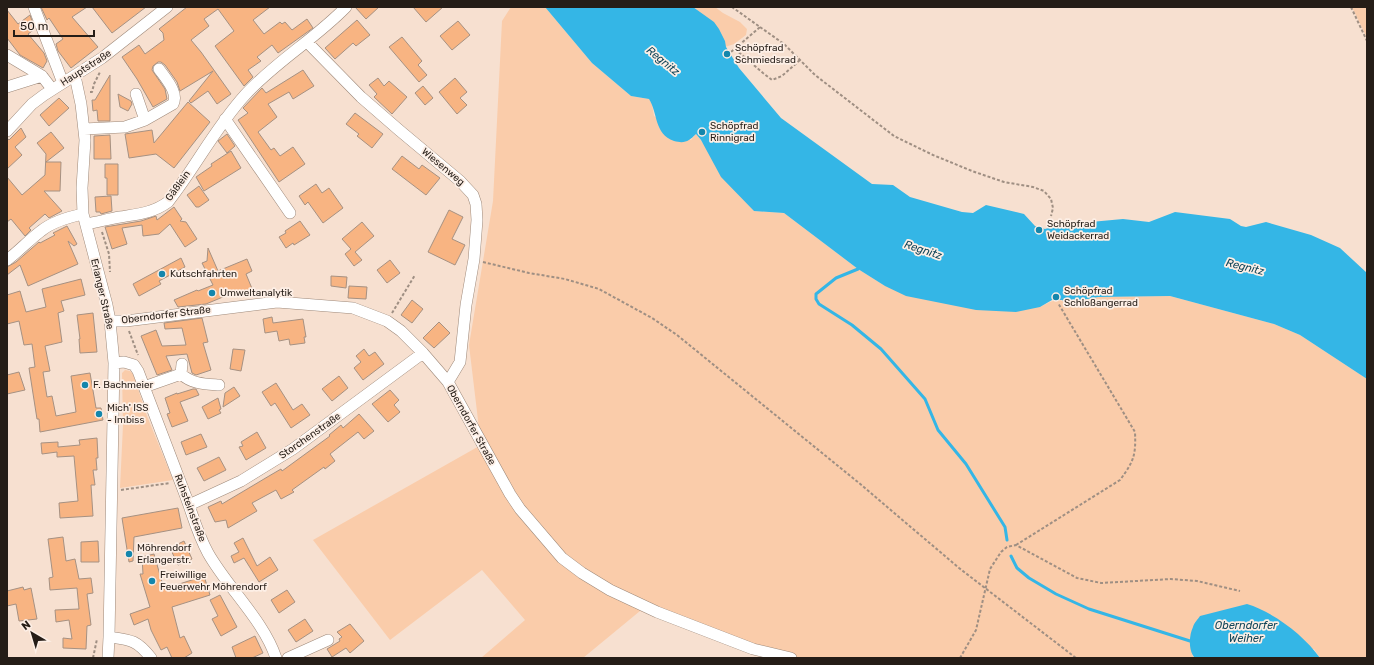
<svg xmlns="http://www.w3.org/2000/svg" width="1374" height="665" font-family="Rubik,sans-serif">
<style>
.green{fill:#faccaa}
.water{fill:#34b6e6}
.lines{fill:none;stroke-linecap:round;stroke-linejoin:round}
.stream{stroke:#34b6e6;stroke-width:3}
.building{fill:#f8b482;stroke:#a69182}
.minor-casing{stroke:#9e897a;stroke-width:12}
.path{stroke:#9f8f83;stroke-width:2;stroke-dasharray:3 2;stroke-linecap:butt}
.minor{stroke:#fff;stroke-width:11}
.poi-dot{fill:#1486ac;stroke:#fdefe6;stroke-width:1.5}
.labels{text-anchor:middle;dominant-baseline:central;stroke-width:3.5;stroke-linejoin:round;paint-order:stroke}
.poi-label{font-size:10px;fill:#251d17;stroke:#fdefe6;text-anchor:start}
.street-label{font-size:10px;fill:#251d17;stroke:#fdefe6}
.water-label{font-size:11px;font-style:italic;fill:#104559;stroke:#fdefe6}
</style>
<rect width="100%" height="100%" fill="#f7e0d0"/>
<path class="green" d="M511,7H545L592,63L631,96L649,99L652,104L654,116L691,140L696,134L754,211L784,213L858,269L885,286L1040,307C1050,302 1057,297 1067,303L1098,297L1170,296L1274,324L1300,335L1367,379V658H1320L1314,649L1192,655L1195,658H760V647L640,611L583,658H481L525,620L482,570L390,640L313,540L481,445L469,345L493,201L502,21Z
M693,7H715L723,13L740,22L747,29L746,35L734,44L725,47V41L697,10Z
M1352,7H1367V38Z
M125,370L130,371L133,374L147,416L173,480L120,488L123,425L122,373Z"/>
<path class="water" d="M545,7H693L714,22L719,29L725,41L726,47L739,68L781,118L872,184L893,185L910,197L962,212L973,213L986,205L1024,214L1035,226L1045,229L1058,225L1123,219L1149,222L1175,212L1230,219L1241,226L1246,227L1266,222L1311,235L1340,248L1367,273V379L1300,335L1274,324L1170,296L1098,297L1067,303L1062,300H1052L1040,307L1016,312L976,310L906,296L885,286L858,269L784,213L754,211L721,177L701,140L696,134C689,141 685,144 674,141C654,134 658,113 649,99L631,96L592,63Z
M1247,604C1273,612 1304,635 1320,658H1195C1188,651 1189,635 1193,627C1194,623 1198,619 1200,616Z"/>
<g class="lines">
<path class="stream" d="M858,269L836,278L816,294V299L819,304L852,325L881,349L925,399L938,430L966,464L1005,527L1007,540
M1011,556L1017,568L1029,578L1056,594L1089,609L1190,641"/>
</g>
<path class="building" d="M41,7H87L72,17L98,47L71,68L58,51L56,44L63,39L49,18L47,20Z
M92,7H146L112,33Z
M187,7H270L253,20L264,34L280,22L282,24L285,22L292,30L307,19L313,28L278,53L272,45L257,57L261,61L248,70L253,77L244,86L215,46L234,31L218,9L204,19L209,26L191,40L201,52L231,94L217,104L208,91L191,103L189,101L213,71L180,91L177,82L165,65L161,62H158L153,66L152,70L165,89L167,99L153,107L137,79L122,57L139,45L145,54L164,40L163,33L159,29Z
M355,7H379L366,19Z
M413,7H443L426,22Z
M7,10L18,24L30,15L35,29L28,34L44,53L47,61L43,68L20,55L7,38Z
M357,20L370,35L356,46L353,43L335,59L325,48Z
M458,21L470,35L452,50L440,36Z
M402,37L422,61L418,65L427,75L419,82L389,47Z
M303,70L314,86L293,99L289,92L268,104L277,117L258,132L271,150L274,148L280,156L293,147L305,164L279,182L238,120L248,113L243,108L262,88L266,93Z
M110,75V121H98L97,110L93,111L92,100H95Z
M378,78L384,86L389,81L407,97L392,114L374,97L377,94L369,85Z
M455,78L467,92L460,98L467,105L457,114L439,92Z
M423,86L433,98L425,105L415,93Z
M118,94L131,101L132,104L128,111L120,107Z
M59,98L69,108L49,126L40,115Z
M188,102L210,122L174,168L156,154L129,158L125,134L152,130L154,143Z
M355,113L383,134L372,148L357,136L359,134L346,124Z
M21,128L26,137L15,147L22,155L7,169V138L9,140Z
M51,132L64,148L46,162H61L60,191H44L62,211L49,218L45,214L29,228L31,230L25,236L11,219L7,222V177L22,195L45,175L46,154L37,143Z
M227,134L235,146L227,153L218,141Z
M110,135L111,159H94V136Z
M231,151L241,168L204,191L196,177L212,166L211,164Z
M402,156L419,169L422,165L440,178L426,195L392,169Z
M105,164H118V195H107V178H105Z
M316,184L322,193L329,188L343,208L323,223L308,202L305,205L299,196Z
M199,186L209,200L199,207H196L187,195Z
M111,196L112,211L101,214L100,212H96L95,197Z
M174,207L182,219L180,221L186,222L197,239L185,247L170,224L159,234L143,236L142,225L122,228L127,244L112,249L105,227L141,221L156,216L157,220Z
M449,210L463,217L452,239L465,245L455,265L428,252Z
M300,221L310,235L294,245L293,243L286,248L279,237L286,233L285,231Z
M362,222L374,236L355,252L362,260L354,266L345,254L351,249L342,239Z
M67,226L77,244L74,246L68,241L78,264L28,286L20,265L7,275V267L16,262L39,242L40,243L55,235L53,233Z
M208,248L218,271L247,259L252,271L246,274L253,291L237,297L235,292L206,304L178,307L174,300L197,290L198,291L213,285L202,263L207,261Z
M181,258L185,267L159,281L161,284L139,296L133,284Z
M390,260L400,273L387,283L377,270Z
M331,276L347,277L346,288L331,286Z
M81,279L85,295L61,301L64,311L58,313L62,342L45,346L50,371L43,372L47,397L52,396L56,416L76,412L71,376L90,373L96,408H101L103,420L40,432L39,419H37L29,368L35,367L32,344L24,345L19,321L7,324V295L20,291L26,312L46,307L42,289Z
M349,286L367,287L366,299L348,298Z
M412,300L423,309L412,323L401,315Z
M93,313L97,352L80,353L79,339H80L77,315Z
M272,317L273,323L303,319L306,337H304L305,343L290,345L289,339L279,341L277,331L265,333L263,319Z
M202,318L208,342L203,343L211,370L196,375L192,373L187,354L166,356L172,370L157,375L141,336L156,330L162,346L186,345L182,328L165,329L164,323Z
M439,322L450,333L434,348L423,338Z
M233,349L245,350L241,371L230,369Z
M364,349L369,356L375,352L384,364L363,380L354,368L361,362L356,356Z
M19,372L25,390L7,394V375Z
M339,376L348,388L332,401L322,389Z
M276,383L293,410L302,404L310,415L291,428L275,403L271,406L262,392Z
M234,387L240,396L223,407L225,393Z
M193,389H196L199,395L180,402L188,421L172,427L167,414L170,413L165,398L177,393V394Z
M390,390L399,400L394,405L400,412L388,422L372,404Z
M218,398L221,409L219,410L221,413L208,419L202,407Z
M359,414L374,431L364,439L358,432L330,454L335,461L325,469L324,467L292,490L294,492L281,499L276,490L252,503L257,511L228,528L226,520L215,522L208,507L221,501L222,504L269,476L281,469L282,471L330,436L329,435L341,425L343,428Z
M257,432L266,448L246,460L239,447L243,446L241,442Z
M201,434L207,447L186,455L181,442Z
M97,438L98,458H96L97,470H93L95,485H91L93,516L60,518L59,503L78,501L74,456L57,457V452L42,454L41,443L58,442V447L80,445L79,440Z
M219,457L226,470L204,481L197,468Z
M178,508L182,528L134,537L133,561L129,562L122,518Z
M63,537L66,561L75,559L79,579L91,578L93,593L87,594L91,625L87,626L86,649L63,648V638L72,639L69,620L56,622L55,610L79,609L77,588L50,590L49,578L53,577L48,539Z
M243,538L257,566L270,557L278,570L259,582L244,558L234,563L231,556L239,552L234,543Z
M98,541L99,562H81V542Z
M184,541L192,559L178,565L170,548Z
M154,554L164,589L204,576L210,595L172,607L180,638L184,636L192,653L184,658H172L167,647L161,650L151,630L148,619L134,625L130,614L150,607L140,574H143L142,557Z
M23,587L24,590L31,588L37,619L19,621L16,604L7,606V591Z
M287,590L295,602L279,613L271,600Z
M220,595L237,627L221,636L212,619L218,616L210,600Z
M305,619L313,631L296,642L288,630Z
M350,624L364,641L350,653L346,648L332,657L327,649L340,641L339,639L342,637L337,632Z
M255,636L263,653L252,658H236L232,647Z"/>
<g class="lines">
<g class="minor-casing">
<path id="minor" d="M34,7L63,83
M307,42L361,97L399,130L460,181L473,195L476,204L477,220L474,259L466,305L460,362L448,382
M7,55L42,76L52,89
M75,76L81,104L85,140L82,188L83,214L107,305L110,321L114,363L109,637L108,658
M7,87L42,76
M136,94L145,120
M225,119L290,213
M84,129L125,127L145,120L173,104C179,93 166,79 159,69
M7,131L32,104L44,95L102,58L167,7
M86,224C97,222 109,219 120,217C138,214 153,213 168,202C195,168 215,128 245,95C275,62 315,39 346,7
M7,260C19,251 29,240 41,231C52,222 69,217 83,214
M110,321H126L277,302L353,308L387,321L401,331L423,353L448,382L510,494L520,509L562,558L582,573L610,590L657,612L753,649L791,658
M114,363L124,362L134,365L138,371C154,413 170,455 186,497C193,516 198,535 208,553C227,587 264,621 276,658
M182,364L181,374C192,384 205,384 219,385
M144,387L181,374
M189,505L241,481L293,449L423,353
M109,637C131,640 137,640 151,658
M288,658L328,640"/>
</g>
<path class="path" d="M1351,7L1367,41
M760,27L784,44L815,75L894,136L933,155L972,171L1004,182L1033,187L1044,191L1051,199L1053,208L1051,216
M735,49L763,73L772,80L782,76L800,60
M731,52L760,27L732,7
M90,92H92L94,84L100,72
M102,232L109,254L110,272
M483,262L529,273L565,279L599,289L652,318L677,335L859,483L959,568L1076,658
M392,313L415,275
M129,331L138,355
M121,490L170,483
M1016,545L1120,480C1134,461 1136,455 1135,432L1058,303
M93,658L97,639
M960,658L976,630L990,569L1001,552L1007,547L1016,545L1077,578L1101,583L1171,579L1197,581L1240,591"/>
<use href="#minor" class="minor"/>
</g>
<g class="poi-dot">
<circle cx="727" cy="54" r="4"/>
<circle cx="702" cy="132" r="4"/>
<circle cx="1039" cy="230" r="4"/>
<circle cx="162" cy="274" r="4"/>
<circle cx="212" cy="293" r="4"/>
<circle cx="1056" cy="297" r="4"/>
<circle cx="85" cy="385" r="4"/>
<circle cx="99" cy="414" r="4"/>
<circle cx="129" cy="554" r="4"/>
<circle cx="152" cy="581" r="4"/>
</g>
<g class="labels">
<g class="poi-label">
<text x="735" y="48">Schöpfrad<tspan x="735" dy="12">Schmiedsrad</tspan></text>
<text x="710" y="126">Schöpfrad<tspan x="710" dy="12">Rinnigrad</tspan></text>
<text x="1047" y="224">Schöpfrad<tspan x="1047" dy="12">Weidackerrad</tspan></text>
<text x="170" y="274">Kutschfahrten</text>
<text x="1064" y="291">Schöpfrad<tspan x="1064" dy="12">Schloßangerrad</tspan></text>
<text x="220" y="293">Umweltanalytik</text>
<text x="93" y="385">F. Bachmeier</text>
<text x="107" y="408">Mich' ISS<tspan x="107" dy="12">- Imbiss</tspan></text>
<text x="137" y="548">Möhrendorf<tspan x="137" dy="12">Erlangerstr.</tspan></text>
<text x="160" y="575">Freiwillige<tspan x="160" dy="12">Feuerwehr Möhrendorf</tspan></text>
</g>
<g class="street-label">
<text transform="translate(86 68) rotate(-33)">Hauptstraße</text>
<text transform="translate(443 167) rotate(40)">Wiesenweg</text>
<text transform="translate(178 186) rotate(-54)">Gäßlein</text>
<text transform="translate(102 294) rotate(77)">Erlanger Straße</text>
<text transform="translate(166 315) rotate(-7)">Oberndorfer Straße</text>
<text transform="translate(471 425) rotate(61)">Oberndorfer Straße</text>
<text transform="translate(310 436) rotate(-35)">Storchenstraße</text>
<text transform="translate(190 508) rotate(69)">Ruhsteinstraße</text>
</g>
<g class="water-label">
<text transform="translate(663 61) rotate(39)">Regnitz</text>
<text transform="translate(923 250) rotate(18)">Regnitz</text>
<text transform="translate(1245 267) rotate(14)">Regnitz</text>
<text x="1246" y="625">Oberndorfer<tspan x="1246" dy="13">Weiher</tspan></text>
</g>
</g>
<rect width="1374" height="665" fill="none" stroke="#251d17" stroke-width="16"/>
<g transform="translate(32 633) rotate(322)" stroke="#fdefe6" stroke-width="3" paint-order="stroke">
<path d="M0-3L7 15L0 10L-7 15Z" fill="#251d17"/>
<text y="-6" font-size="11" font-weight="bold" text-anchor="middle" fill="#251d17">N</text>
</g>
<path d="M14 30v6h80v-6" fill="none" stroke="#251d17" stroke-width="2"/>
<text x="20" y="30" font-size="12" fill="#251d17" stroke="#fdefe6" stroke-width="3" paint-order="stroke">50 m</text>
</svg>
